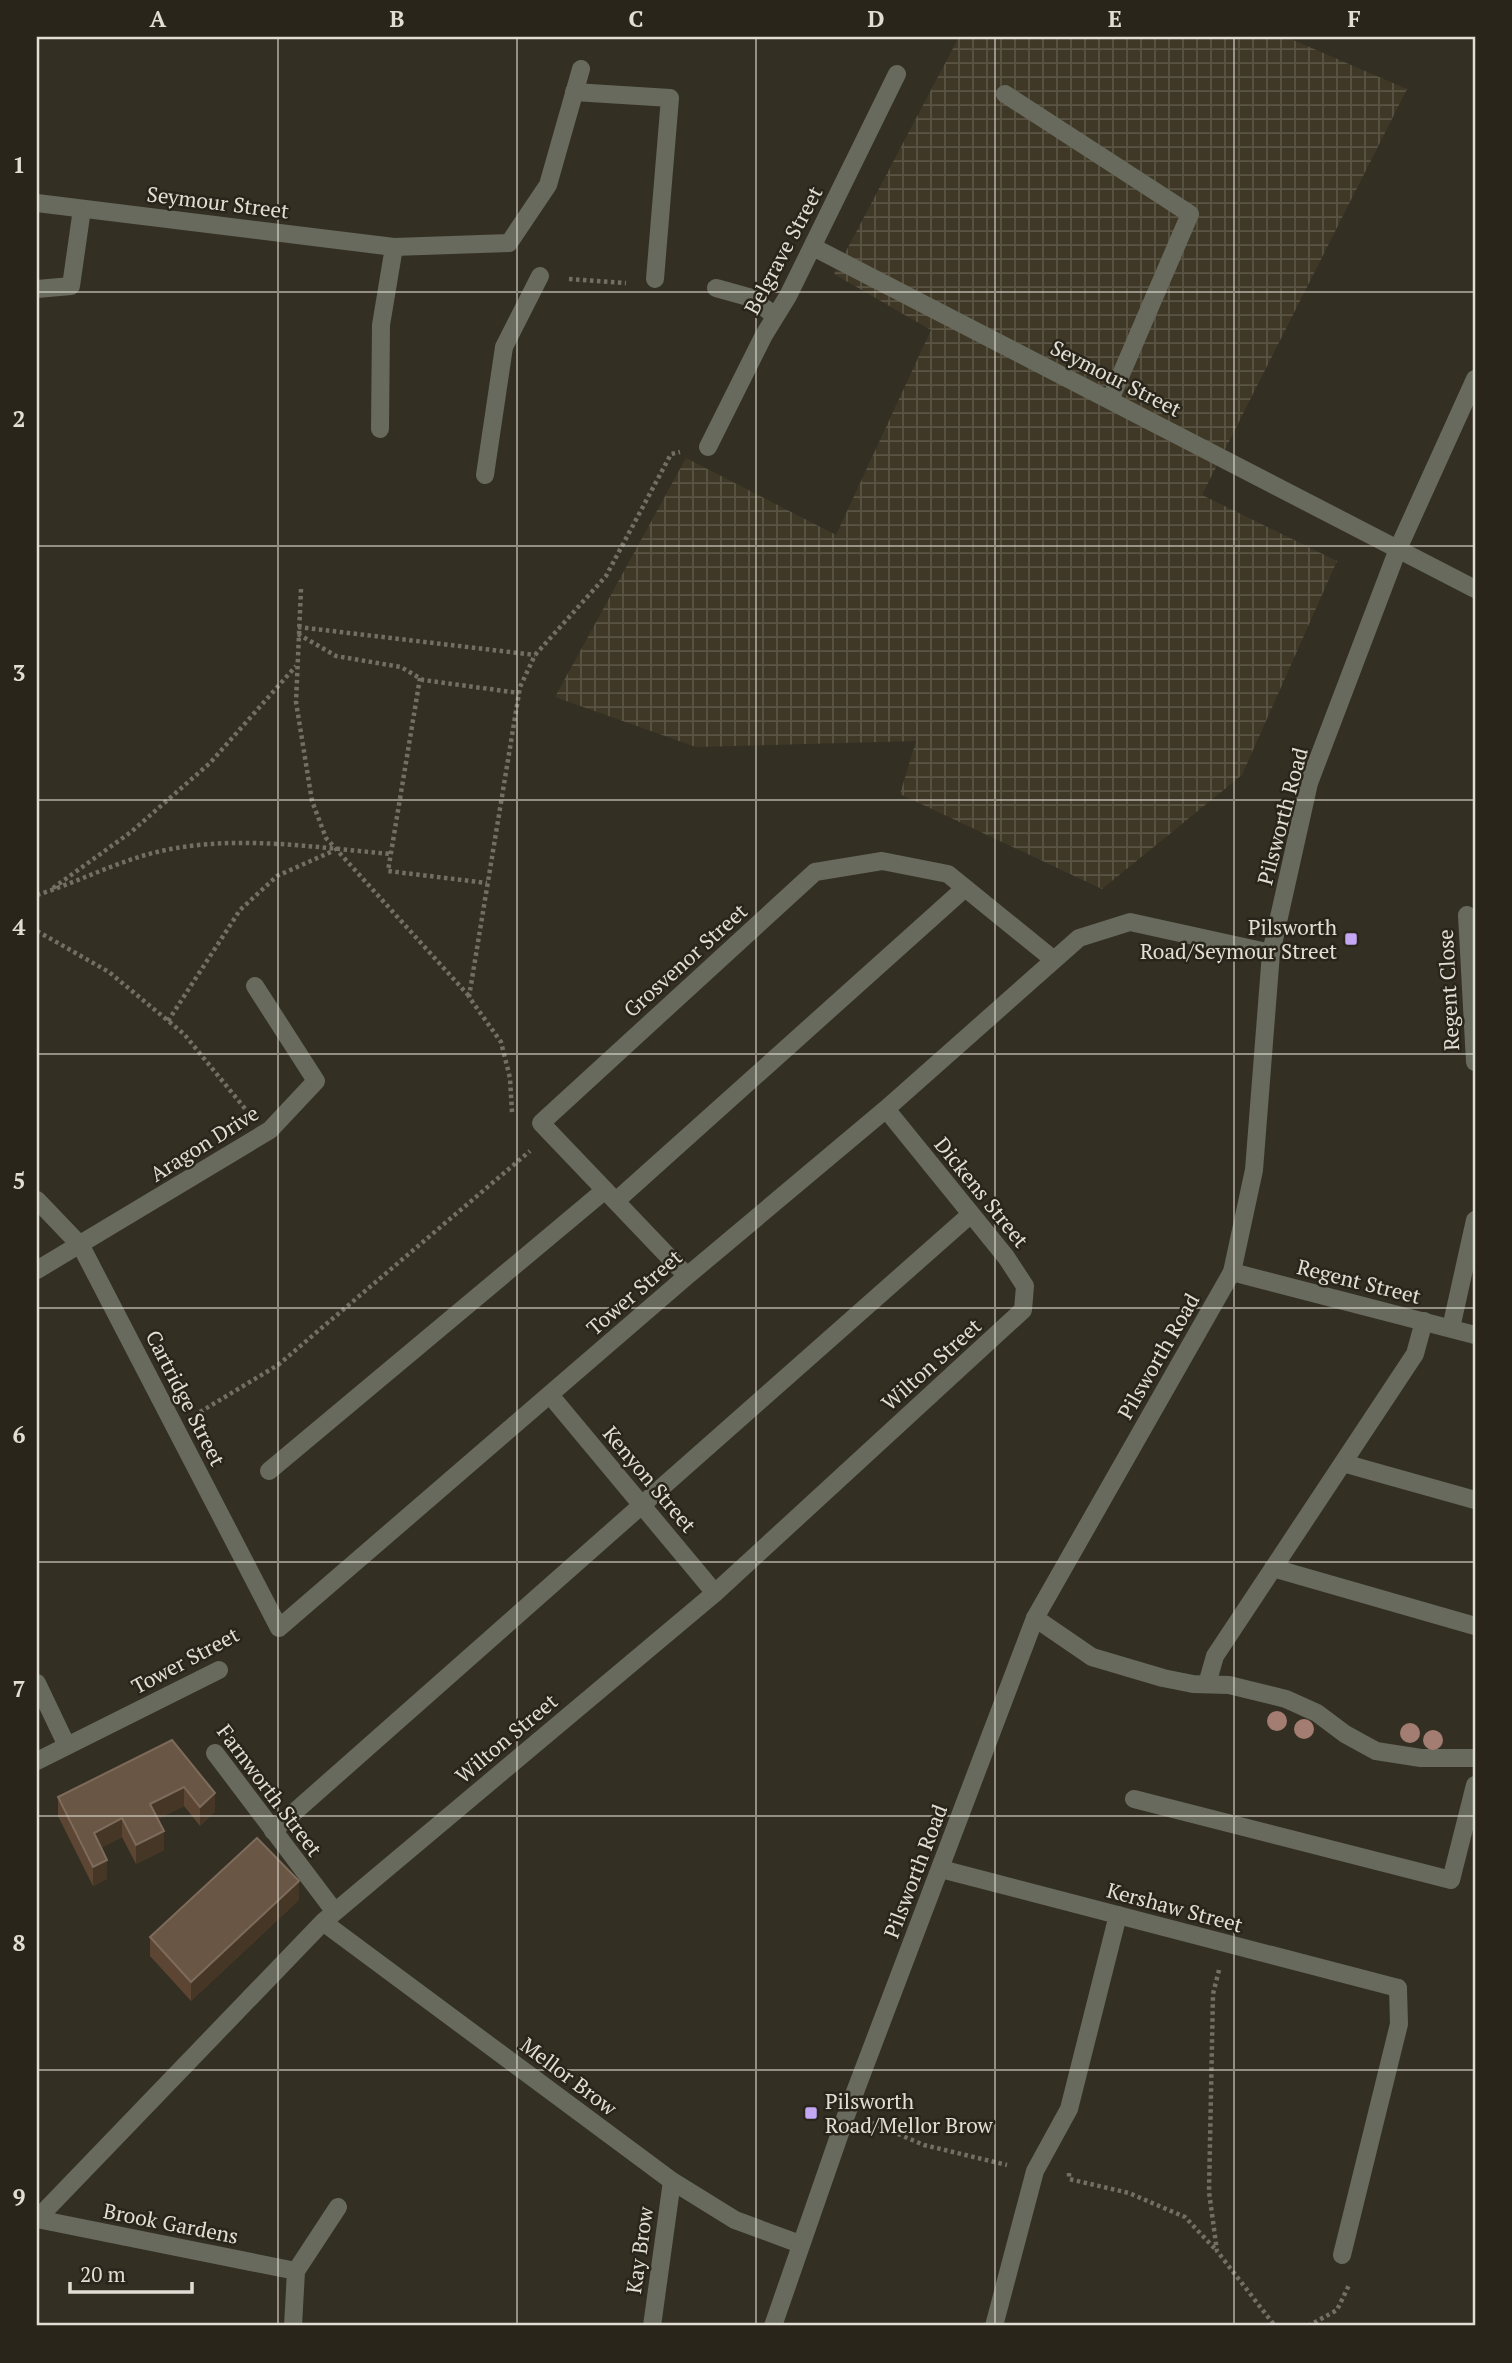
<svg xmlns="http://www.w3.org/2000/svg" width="1512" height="2363" font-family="'PT Serif',serif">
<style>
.industrial{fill:url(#industrial-grid)}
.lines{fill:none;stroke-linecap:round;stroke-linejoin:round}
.path{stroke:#736f65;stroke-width:4.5;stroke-dasharray:3.5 3.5;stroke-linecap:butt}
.service{stroke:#676a5c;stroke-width:18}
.minor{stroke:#676a5c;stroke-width:18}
.tertiary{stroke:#676a5c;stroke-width:18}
.tree{fill:#a37d72}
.wall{fill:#5c4532}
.shaded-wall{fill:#463625}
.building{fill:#6a5644;stroke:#7d6b5b;stroke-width:2}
.grid{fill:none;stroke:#e1ded6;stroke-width:2;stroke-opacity:0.55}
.poi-dot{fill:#c3a7f2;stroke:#29251a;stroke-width:2.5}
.labels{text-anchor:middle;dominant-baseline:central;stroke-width:5;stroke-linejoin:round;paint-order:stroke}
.street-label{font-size:21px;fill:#e1ded6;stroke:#29251a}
.poi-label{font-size:21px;fill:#e1ded6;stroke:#29251a;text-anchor:end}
.neatline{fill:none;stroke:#e1ded6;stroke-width:2.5}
.grid-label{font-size:23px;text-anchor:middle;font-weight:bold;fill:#e1ded6}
</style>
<defs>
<pattern id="industrial-grid" width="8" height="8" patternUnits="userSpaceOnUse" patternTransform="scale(1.75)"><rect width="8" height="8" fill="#3f3826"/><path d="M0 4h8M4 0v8" fill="none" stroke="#5a5445"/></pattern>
</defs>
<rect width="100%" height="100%" fill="#332f23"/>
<path class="industrial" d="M959,37H1286L1407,89L1202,495L1337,561L1242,775L1102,889L900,794L916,741L696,747L555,697L686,458L836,535L931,330L834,274Z"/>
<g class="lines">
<path class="path" d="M569,279L626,283
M301,589L296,702L312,801L326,838L469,996
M298,627L535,655
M298,634L336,656L401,667L423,680L519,693
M420,678L388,871L487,883
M53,888L131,832L210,763L296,666
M37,895C72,884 106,867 142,856C222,832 309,847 391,854
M37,931L109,972L184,1034L247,1111
M168,1021L240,910L277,876L333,851
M512,1112L510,1078L501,1042L469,997L520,687L535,655L606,576L671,454L680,452
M200,1412L278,1365L530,1151
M1219,1970L1213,1994L1209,2192L1217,2251L1275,2326
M872,2123L924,2145L1007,2165
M1069,2173V2179L1129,2193L1185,2217L1216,2250
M1308,2326L1337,2310L1350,2283"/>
<path class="service" d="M574,92L670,98L655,279
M1005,94L1190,214L1110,400
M37,289L71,286L82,209
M485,475L504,347L540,276
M616,1201L965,888
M550,1395L715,1593
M1343,1463L1475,1500
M269,1471L605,1190
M1273,1568L1475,1626
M1207,1684L1215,1656L1415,1354L1424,1321
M1134,1799L1451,1880L1475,1785
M273,1831L971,1214
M1342,2255L1399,2024L1398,1988
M293,2326L296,2271L338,2207
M994,2326L1035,2171L1069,2109L1118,1915"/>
<path class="minor" d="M37,203L394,247L509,243L548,185L581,69
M813,247L1475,589
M716,288L752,298L775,316
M380,429L381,325L394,247
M708,447L764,335L788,296L897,74
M1467,915L1475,1062
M37,1200L81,1246L279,1628L687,1276L886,1109L1079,938L1130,922L1271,953
M37,1270L270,1130L316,1081L255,986
M1232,1272L1475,1335
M687,1276L541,1123L815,872L882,861L948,874L1054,960
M1451,1328L1475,1220
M1035,1618L1092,1657L1163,1678L1193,1684L1229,1685L1286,1699L1317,1713L1345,1734L1376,1751L1421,1758H1475
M37,1683L67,1746
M215,1753L335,1912
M37,1761L219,1670
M941,1869L1398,1988
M323,1922L672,2181L735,2220L800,2244
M37,2219L323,1922L715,1593L1023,1310L1025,1286L1006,1257L886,1109
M37,2219L296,2271
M652,2326L672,2181"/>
<path class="tertiary" d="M773,2326L847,2113L1035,1618L1232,1272L1254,1170L1271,953L1309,783L1398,549L1475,379"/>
</g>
<g class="tree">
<circle cx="1277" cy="1721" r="10"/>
<circle cx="1304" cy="1729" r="10"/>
<circle cx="1410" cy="1733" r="10"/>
<circle cx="1433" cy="1740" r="10"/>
</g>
<path class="wall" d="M172,1740L215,1812L200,1826L184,1806L158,1819L164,1850L136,1864L122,1837L101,1848L107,1879L93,1886L58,1816V1797Z
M299,1900L191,2001L150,1956V1937Z"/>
<path class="shaded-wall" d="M184,1787V1806L150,1823V1804Z
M215,1793V1812L200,1826V1807Z
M122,1818V1837L94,1852V1833Z
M164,1831V1850L136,1864V1845Z
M107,1860V1879L93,1886V1867Z
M299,1881V1900L191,2001V1982Z"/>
<path class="building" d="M172,1740L215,1793L200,1807L184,1787L150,1804L164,1831L136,1845L122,1818L94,1833L107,1860L93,1867L58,1797Z
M257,1838L299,1881L191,1982L150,1937Z"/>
<path class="grid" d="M278,37V2326M517,37V2326M756,37V2326M995,37V2326M1234,37V2326M37,292H1475M37,546H1475M37,800H1475M37,1054H1475M37,1308H1475M37,1562H1475M37,1816H1475M37,2070H1475"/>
<g class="poi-dot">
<rect x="1344" y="932" width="14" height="14" rx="3.5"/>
<rect x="804" y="2106" width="14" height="14" rx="3.5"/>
</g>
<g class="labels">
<g class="street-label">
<text transform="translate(218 202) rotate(7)">Seymour Street</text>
<text transform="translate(783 250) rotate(-62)">Belgrave Street</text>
<text transform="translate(1116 378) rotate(27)">Seymour Street</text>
<text transform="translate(1282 816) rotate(-75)">Pilsworth Road</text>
<text transform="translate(685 960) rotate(-42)">Grosvenor Street</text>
<text transform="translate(1448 990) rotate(-93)">Regent Close</text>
<text transform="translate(204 1143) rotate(-32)">Aragon Drive</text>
<text transform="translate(982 1192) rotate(51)">Dickens Street</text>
<text transform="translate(1359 1281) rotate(14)">Regent Street</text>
<text transform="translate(634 1292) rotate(-41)">Tower Street</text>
<text transform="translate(1158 1356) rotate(-60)">Pilsworth Road</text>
<text transform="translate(931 1364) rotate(-42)">Wilton Street</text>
<text transform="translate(186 1398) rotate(63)">Cartridge Street</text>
<text transform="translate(650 1479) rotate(50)">Kenyon Street</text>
<text transform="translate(185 1660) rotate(-28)">Tower Street</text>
<text transform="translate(506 1738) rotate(-40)">Wilton Street</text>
<text transform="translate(270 1790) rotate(53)">Farnworth Street</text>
<text transform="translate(915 1871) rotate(-69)">Pilsworth Road</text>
<text transform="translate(1175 1907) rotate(15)">Kershaw Street</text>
<text transform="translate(569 2076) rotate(37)">Mellor Brow</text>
<text transform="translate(171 2223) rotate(11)">Brook Gardens</text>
<text transform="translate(639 2250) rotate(-82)">Kay Brow</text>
</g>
<g class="poi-label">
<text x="1337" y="927">Pilsworth<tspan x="1337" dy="24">Road/Seymour Street</tspan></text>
<text x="825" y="2101" text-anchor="start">Pilsworth<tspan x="825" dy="24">Road/Mellor Brow</tspan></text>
</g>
</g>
<rect width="1512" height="2363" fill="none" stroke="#29251a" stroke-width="77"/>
<path d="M70 2282v10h122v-10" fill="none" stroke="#e1ded6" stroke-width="3.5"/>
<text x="80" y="2282" font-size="21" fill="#e1ded6" stroke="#29251a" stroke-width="5" paint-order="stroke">20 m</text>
<rect x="38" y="38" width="1436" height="2286" class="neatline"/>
<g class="grid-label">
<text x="158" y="27">A</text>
<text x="397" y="27">B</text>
<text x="636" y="27">C</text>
<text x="876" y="27">D</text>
<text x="1115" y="27">E</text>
<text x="1354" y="27">F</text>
<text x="19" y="173">1</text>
<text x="19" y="427">2</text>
<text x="19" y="681">3</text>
<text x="19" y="935">4</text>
<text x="19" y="1189">5</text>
<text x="19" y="1443">6</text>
<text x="19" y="1697">7</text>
<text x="19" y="1951">8</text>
<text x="19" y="2205">9</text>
</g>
</svg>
